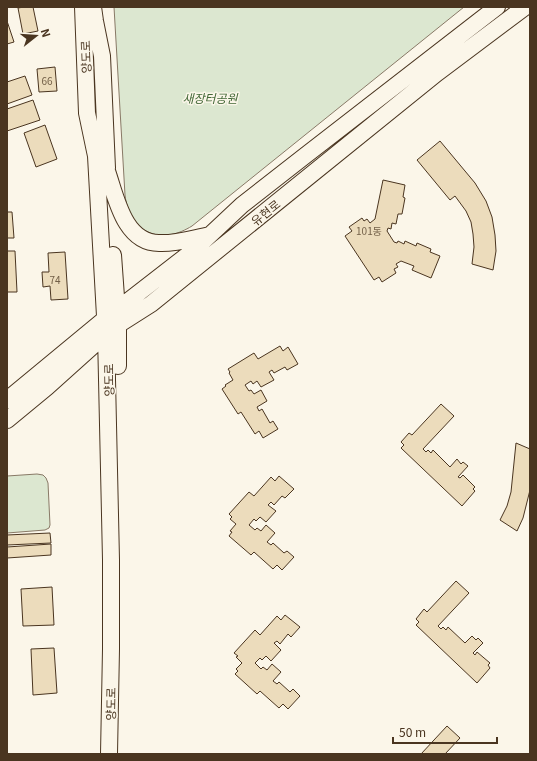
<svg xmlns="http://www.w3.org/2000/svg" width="537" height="761" font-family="Georgia,'Noto Sans KR',serif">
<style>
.green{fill:#dce7d0;stroke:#887966}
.building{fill:#ecdcbc;stroke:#4a3520}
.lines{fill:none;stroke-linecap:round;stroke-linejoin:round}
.tertiary-casing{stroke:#4a3520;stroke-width:18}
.tertiary{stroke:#fbf6e9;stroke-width:16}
.labels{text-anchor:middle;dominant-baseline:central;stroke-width:3;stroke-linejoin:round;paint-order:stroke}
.number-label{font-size:10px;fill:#725f47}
.street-label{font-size:12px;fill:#4a3520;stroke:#fbf6e9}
.park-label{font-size:12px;font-style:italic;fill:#436837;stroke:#fbf6e9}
</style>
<rect width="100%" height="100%" fill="#fbf6e9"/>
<path class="green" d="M114,7H464L192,226C179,234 163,239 148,232C144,230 139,228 136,224C130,215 126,205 125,195Z
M37,474L43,475L46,478L48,483L50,525L49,528L45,530L7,533V476Z"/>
<path class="building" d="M24,7H33L38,31L23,34L18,8Z
M7,21L14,42L7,44Z
M55,67L57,91L39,92L37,69Z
M25,76L32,95L7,104V82Z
M33,100L40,120L7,131V109Z
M45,125L57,159L36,167L24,133Z
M440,141L475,183L486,201L492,217L495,235L496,251L493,270L472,264L474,247L473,234L471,222L466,211L455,196L450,200L417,160Z
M383,180L405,185L403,197L405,198L402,214H398L396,224L392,223L391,229L388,228L387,231L394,242L397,243L398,241L404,244L405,241L416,246L417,243L431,249L430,252L440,256L431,278L412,270L414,266L401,261L396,264L398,267L394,269L396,273L382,282L379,277L374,280L345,236L352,231L349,227L362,218L364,221L367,219L370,223L375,219Z
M7,212H12L14,238H7Z
M7,251H15L17,292H7Z
M65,252L68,299L51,300L50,286L43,287L42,272H49L48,253Z
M280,346L283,351L288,347L298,364L287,370L285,367L274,373L272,370L269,372L274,380L261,387L257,381L253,384L251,381L245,385L249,391L251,390L254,394L261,390L267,401L257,407L259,411L262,409L270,423L273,421L278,429L263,438L259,431L255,434L241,412L238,414L222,389L226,386L225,385L233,380L229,373L230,372L228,369L254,353L258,359Z
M441,404L454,416L423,449L426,452L428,450L431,453L433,450L450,467L457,459L461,464L463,462L468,466L458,477L460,478L463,475L475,487L473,489L475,491L462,506L401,448L404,445L401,442L409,433L412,435Z
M516,443L530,449V490L523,518L517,531L500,520L507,506L511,492Z
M279,476L294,489L285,498L282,496L274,505L271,502L268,505L276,511L266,522L260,517L256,521L254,519L249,525L255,530L257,528L261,531L266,525L275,533L267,542L271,545L273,543L284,553L287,551L294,557L282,570L277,565L273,569L254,552L251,555L229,536L232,532L230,531L236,524L230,519L232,517L229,514L249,492L254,496L271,477L275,481Z
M50,533L51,543L7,545V535Z
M51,544V555L7,558V547Z
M456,581L469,593L438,626L441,629L443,627L446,630L448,627L465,643L472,636L476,640L478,638L483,643L473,653L475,655L477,652L490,663L488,665L490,668L477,683L416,625L419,622L416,619L424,609L427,612Z
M52,587L54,625L23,626L21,589Z
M285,615L300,627L291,637L288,634L280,644L277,641L274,643L281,650L271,661L266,656L262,660L260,658L255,663L261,669L263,667L267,670L272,664L281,672L273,681L277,684L279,682L290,692L293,689L300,696L288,709L283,704L279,708L260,691L257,694L235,674L238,671L236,669L242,663L236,657L238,656L234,653L255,630L260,635L277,616L281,620Z
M54,648L57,693L33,695L31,649Z
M447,726L460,738L445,754H421Z"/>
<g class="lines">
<g class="tertiary-casing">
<path id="tertiary" d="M83,7L87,113L96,156L106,334L111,560V649L109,754
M93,7L95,21L102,56L107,168
M107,171C116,197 124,243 159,243C176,244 194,238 210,235
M113,255L118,325V366
M7,400L105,319L194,250L242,205L306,155L497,7
M7,420L47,387L106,334L118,325L151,304L437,73L525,7"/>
</g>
<use href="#tertiary" class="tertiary"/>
</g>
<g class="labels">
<g class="number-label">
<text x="47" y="80">66</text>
<text x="369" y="230">101동</text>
<text x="55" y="279">74</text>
</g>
<g class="street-label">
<text transform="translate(85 57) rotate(-92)">양도로</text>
<text transform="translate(265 212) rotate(-39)">유현로</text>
<text transform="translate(108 380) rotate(-91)">양도로</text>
<text transform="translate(110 704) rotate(-89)">양도로</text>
</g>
<g class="park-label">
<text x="210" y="97">새장터공원</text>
</g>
</g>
<rect width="537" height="761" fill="none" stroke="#4a3520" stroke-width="16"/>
<g transform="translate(36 36) rotate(73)" stroke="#fbf6e9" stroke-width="3" paint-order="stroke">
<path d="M0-3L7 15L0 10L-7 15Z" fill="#4a3520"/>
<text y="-6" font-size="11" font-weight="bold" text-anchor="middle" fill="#4a3520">N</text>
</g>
<path d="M393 737v6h104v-6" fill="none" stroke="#4a3520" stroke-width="2"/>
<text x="399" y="737" font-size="12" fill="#4a3520" stroke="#fbf6e9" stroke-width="3" paint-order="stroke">50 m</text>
</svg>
